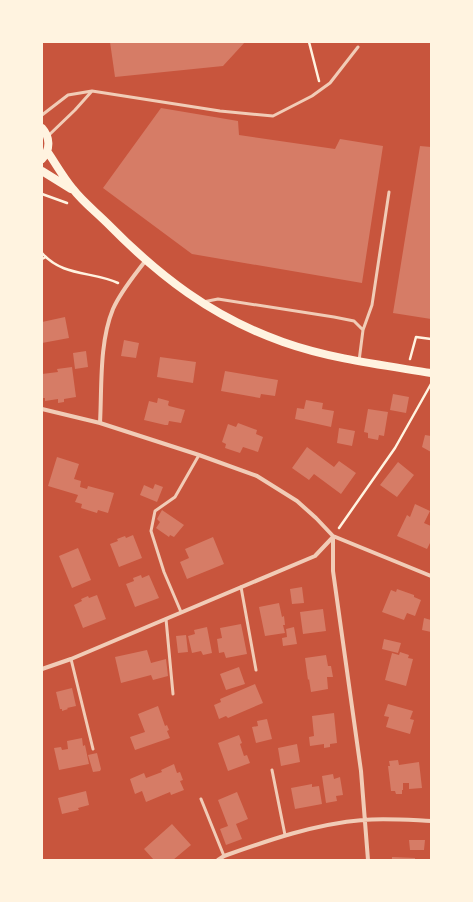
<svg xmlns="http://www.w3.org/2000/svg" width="473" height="902" font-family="Raleway,sans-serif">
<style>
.building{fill:#d67c66}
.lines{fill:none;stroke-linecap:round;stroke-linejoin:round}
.path{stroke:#fff3e0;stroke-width:2.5}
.service{stroke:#f1ccb7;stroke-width:3}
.minor{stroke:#f1ccb7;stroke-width:4}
.secondary{stroke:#fff3e0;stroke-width:8}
</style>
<rect width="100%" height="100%" fill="#c8553d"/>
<path class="building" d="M110,42H245L223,66L115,77Z
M161,108L238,121L239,135L335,149L340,139L383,146L362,283L192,254L103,188Z
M420,146L431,147V319L393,313Z
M65,317L69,338L42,343V322Z
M124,340L139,343L136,358L121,356Z
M86,351L88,367L75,369L73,353Z
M160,357L196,362L193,383L157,377Z
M72,367L76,397L64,399V402L58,403V399L45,401V398H42V374L58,372L57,369Z
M225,371L278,380L275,396L261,394L260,398L221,391Z
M393,394L409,397L406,413L390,410Z
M158,398L169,401L168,405L169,406L185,410L181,423L169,421L168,425H165L144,420L149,401L157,403Z
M306,400L323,403L322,409L334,411L331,427L295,419L297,408L304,409Z
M368,409L388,412L384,436L379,435L378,440L368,438V433L364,432Z
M238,423L257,430L256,434L263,437L258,452L243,447L240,453L225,448L226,444L222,442L228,424L236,427Z
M339,428L355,431L352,446L337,443Z
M425,435L431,436V452L422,447Z
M307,447L334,467L339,461L356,473L341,494L314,474L309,480L292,468Z
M57,457L79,464L74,479L81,481L80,487L87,489L88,486L114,493L108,513L98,510L97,513L81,508L82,504L75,502L78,495L48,486Z
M398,462L414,475L397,497L380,485Z
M155,484L163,487L157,502L140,495L144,485L153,489Z
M415,504L430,511L424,523L431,526V541L427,549L397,536L407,515L410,517Z
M162,510L184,525L174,537L170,535L169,537L156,528L160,522L157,519Z
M133,535L142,558L119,567L110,544L118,541L117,539L125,536L126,538Z
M213,537L224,564L187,579L180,562L189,558L185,549Z
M78,548L91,580L72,588L59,556Z
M141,575L142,578L149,575L159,598L135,607L126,584L134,581L133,578Z
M302,587L304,603L292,604L290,589Z
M397,589L414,595V597L421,600L415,616L407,613L404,620L382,612L391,590L396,592Z
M97,595L106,619L83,628L74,605L82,601L81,599L88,596L89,598Z
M279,603L282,617L284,616L285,625H283L285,633L265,636L259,607Z
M323,609L326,631L303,634L300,612Z
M424,618L431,620V632L422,630Z
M241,624L247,654L226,658L224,652L219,653L217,639L222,638L220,628Z
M207,627L212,653L203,655L201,651L192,653L188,636L195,634L194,630Z
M294,627L297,644L283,646L282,638L287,637L286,629Z
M186,635L188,652L178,653L176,636Z
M384,639L401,643L398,653L382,649Z
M147,650L151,663L166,659L168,676L153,680L151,675L121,683L115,657Z
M400,652L409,655L408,658L413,659L406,686L385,680L392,653L399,655Z
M326,655L328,666H331L333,677H327L328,689L311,692L309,679L308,680L305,658Z
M239,667L245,684L226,690L220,674Z
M255,684L263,703L228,718L226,716L219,719L214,705L221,702L220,699Z
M72,688L76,706L67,708L68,709L62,711V709H60L56,692Z
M388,704L413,711L410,719L414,720L410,734L386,727L389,717L384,716Z
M158,706L165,726L167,725L169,730L167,731L170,738L135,750L130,737L145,732L138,714Z
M334,713L337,743L330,744V747L324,748V744L310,746L309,737L314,736L312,716Z
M267,719L272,739L256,743L252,727L258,726L257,721Z
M239,735L242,743L240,744L244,756L247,755L250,763L228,771L218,743Z
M82,738L83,746L85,745L89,764L59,770L54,748L61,747L62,750L68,749L67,741Z
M297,744L300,762L281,766L278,748Z
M97,753L101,769L100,771L93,772L88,755Z
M398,760L399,765L419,762L422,788L409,789V783H403V790H402V794H396L395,791H391L388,766H390L389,761Z
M174,764L177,773L180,772L183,780L180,781L184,790L171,795L170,792L146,802L142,791L135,794L130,779L144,773L146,778L162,772L161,770Z
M333,774L334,779L340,777L343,795L336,796L337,801L326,803L322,776Z
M312,784V787L319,786L322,804L295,809L291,788Z
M86,791L89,805L78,808L79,810L62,814L58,798Z
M237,792L248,819L236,824L242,839L226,845L220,829L228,826L218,800Z
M172,824L191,845L173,860H154L144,849Z
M409,840H425L424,850H410Z
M392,857L415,858V860H392Z"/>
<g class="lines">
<path class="path" d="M309,42L319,81
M42,194L67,203
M42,253C63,277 92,271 118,283
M42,259L46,257
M410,359L416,337L431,339
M339,528L395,448L431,384"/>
<path class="service" d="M42,115L68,95L92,91L220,111L273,116L312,96L330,83L358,47
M49,135L75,110L92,91
M203,302L218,299L334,317L354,321L363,330
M359,361L363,330L372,305L389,192
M241,587L256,670
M181,612L164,572L151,531L155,511L175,497L199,455
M166,619L173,694
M71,659L93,749
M272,770L285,835
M201,799L224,856"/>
<path class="minor" d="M42,409L100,423L199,455L257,476L297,501L316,518L333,536L431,576
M100,423C102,387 99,343 113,309C121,291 134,276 146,260
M333,536V571L361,771L368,860
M42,669L71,659L315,556L333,537
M218,860L224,856C269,840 315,824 363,820C385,818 409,820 431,821"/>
<path class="secondary" d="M42,128C50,137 51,149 42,159
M47,151C56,164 63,177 73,189C82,201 96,212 107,223C159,276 212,317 283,342C331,359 382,365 431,373
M42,171L71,189"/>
</g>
<rect width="473" height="902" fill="none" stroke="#fff3e0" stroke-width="86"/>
</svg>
